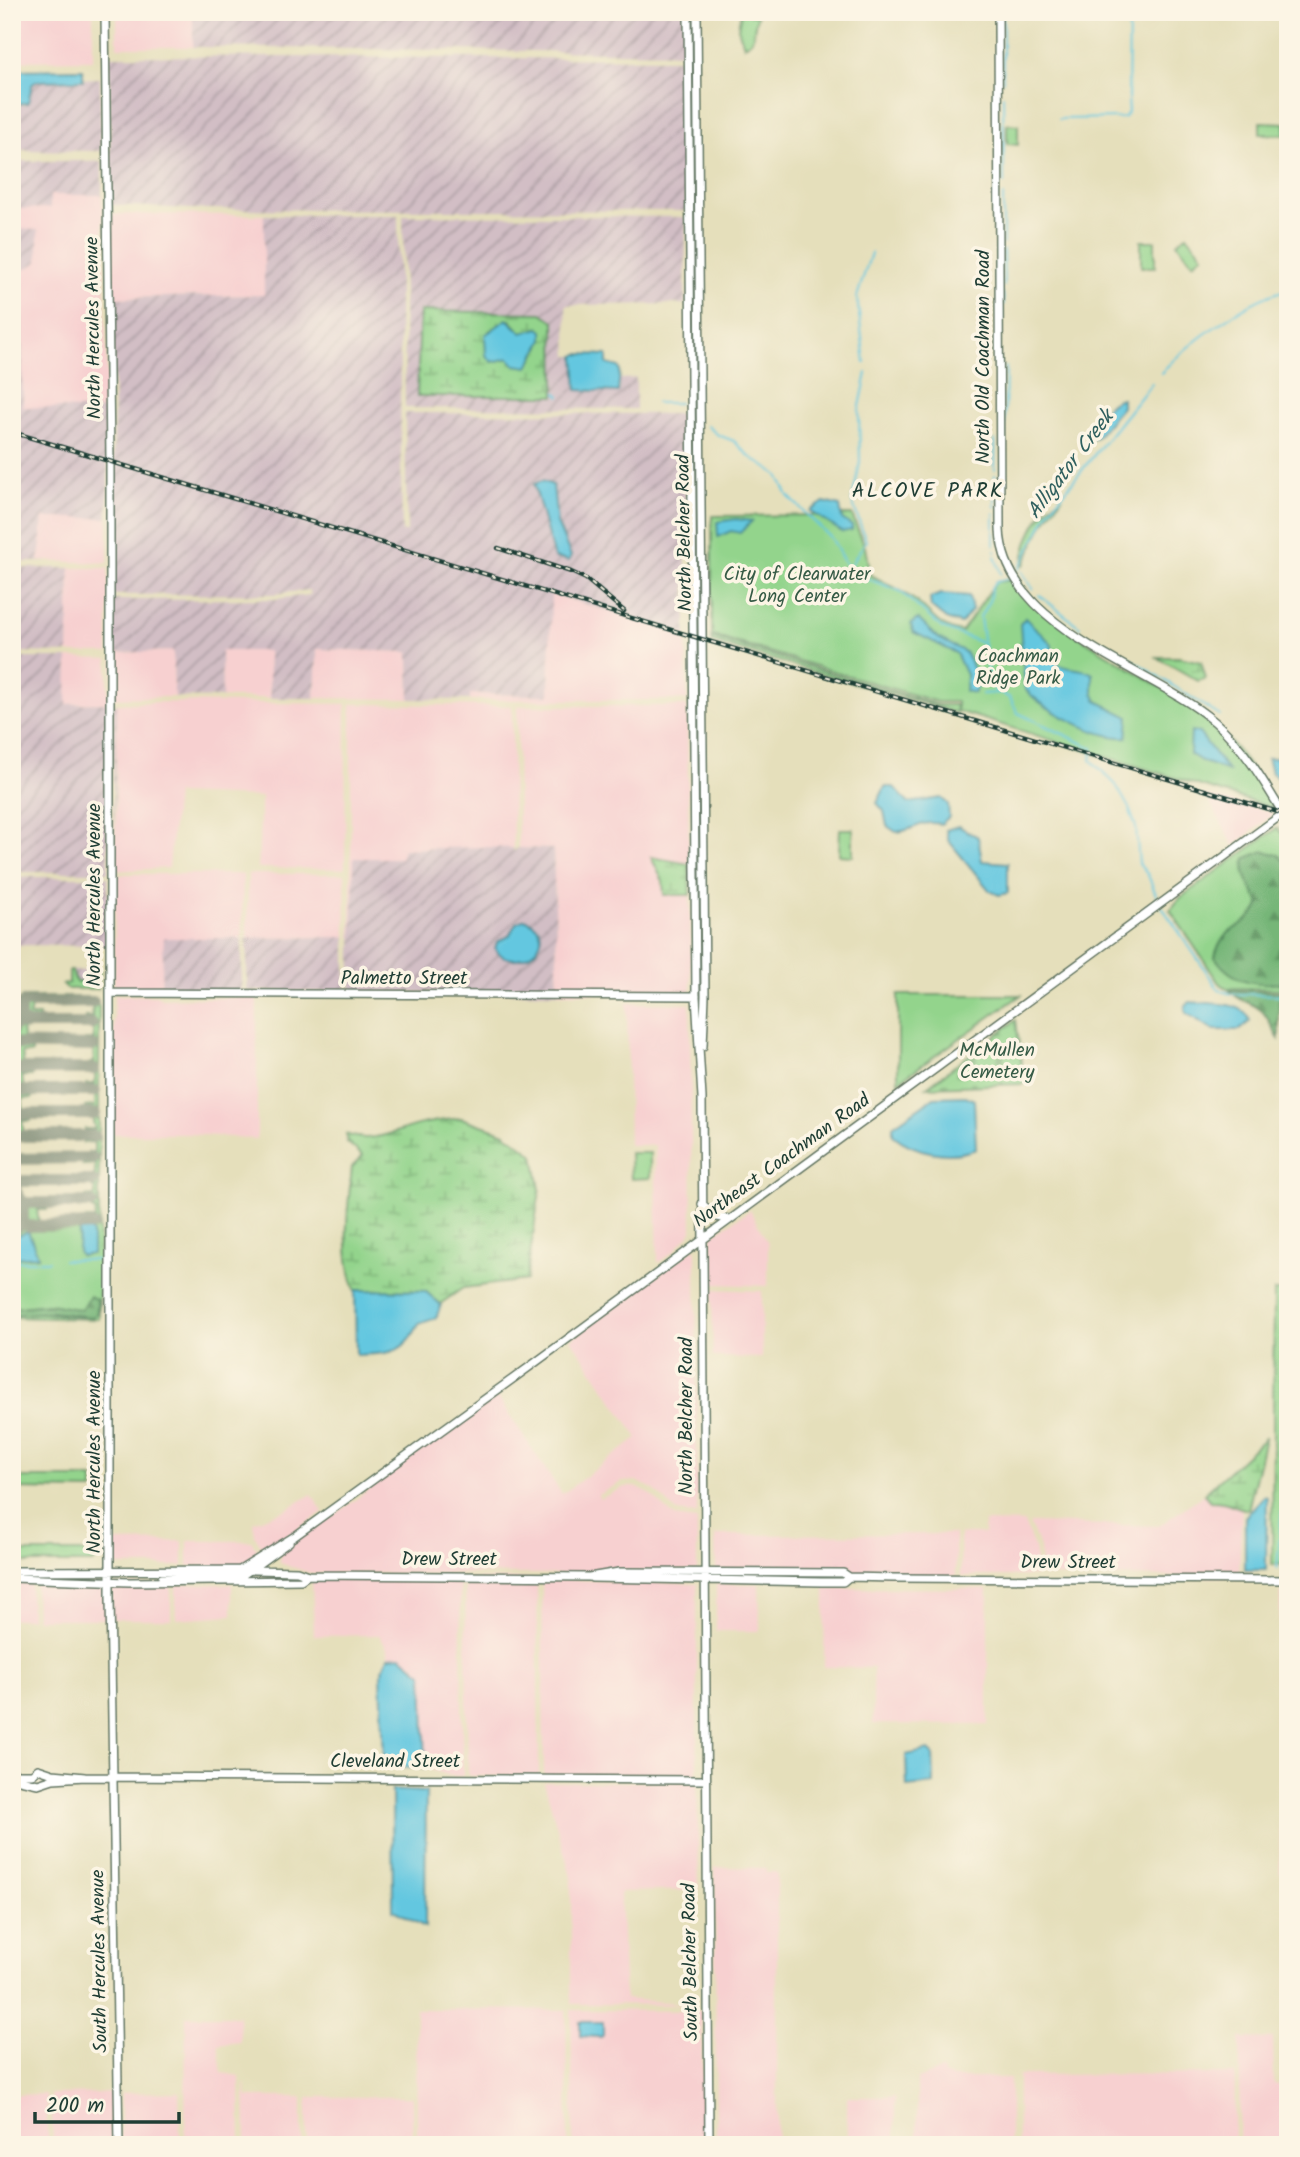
<svg xmlns="http://www.w3.org/2000/svg" width="1300" height="2157" font-family="Kalam,sans-serif">
<style>
.built{fill:#f7d0d0}
.industrial{fill:url(#industrial-furrows);fill-rule:evenodd}
.green{fill:#93d48c;stroke:#598860;stroke-width:2}
.forest{fill:url(#forest-firs);stroke:#4a7a56;stroke-width:2}
.wetland{fill:url(#wetland-marsh);stroke:#598860;stroke-width:2;fill-rule:evenodd}
.cemetery{fill:url(#cemetery-stones);stroke:#598860;stroke-width:2}
.water{fill:#63c7e0;stroke:#41828a;stroke-width:2}
.lines{fill:none;stroke-linecap:round;stroke-linejoin:round}
.stream{stroke:#63c7e0;stroke-width:2}
.taxiway{stroke:#828e78;stroke-width:12}
.secondary-casing{stroke:#647663;stroke-width:10}
.secondary{stroke:#fff;stroke-width:7}
.rail-casing{stroke:#1f3d34;stroke-width:4.5}
.rail{stroke:#fcf5e5;stroke-width:2;stroke-dasharray:5;stroke-linecap:butt}
.labels{text-anchor:middle;dominant-baseline:central;stroke-width:7;stroke-linejoin:round;paint-order:stroke}
.street-label{font-size:19px;fill:#1f3d34;stroke:#fcf5e5}
.park-label{font-size:19px;fill:#365b46;stroke:#fcf5e5}
.water-label{font-size:21px;font-style:italic;fill:#30605f;stroke:#fcf5e5}
.neighbourhood-label{font-size:21px;letter-spacing:2px;fill:#1f3d34;stroke:#fcf5e5}
</style>
<defs>
<pattern id="industrial-furrows" width="10" height="10" patternUnits="userSpaceOnUse" patternTransform="scale(1.75)"><rect width="10" height="10" fill="#d2bec5"/><path d="M-1 1l2-2M0 10L10 0M9 11l2-2" fill="none" stroke="#aa9ca1"/></pattern>
<pattern id="forest-firs" width="22" height="20" patternUnits="userSpaceOnUse" patternTransform="scale(1.75)"><rect width="22" height="20" fill="#76b678"/><path d="M5 1l3.5 6h-7zM16 11l3.5 6h-7z" fill="#609563"/></pattern>
<pattern id="wetland-marsh" width="20" height="14" patternUnits="userSpaceOnUse" patternTransform="scale(1.75)"><rect width="20" height="14" fill="#93d48c"/><path d="M1 5h8M5 5V1M11 12h8M15 12V8" fill="none" stroke="#77ad73"/></pattern>
<pattern id="cemetery-stones" width="16" height="16" patternUnits="userSpaceOnUse" patternTransform="scale(1.75)"><rect width="16" height="16" fill="#93d48c"/><path d="M2 7V4a2 2 0 0 1 4 0v3zM10 15v-3a2 2 0 0 1 4 0v3z" fill="#77ad73"/></pattern>
</defs>
<rect width="100%" height="100%" fill="#fcf5e5"/>
<filter id="ink" filterUnits="userSpaceOnUse"><feTurbulence type="fractalNoise" baseFrequency=".0143" numOctaves="2"/><feDisplacementMap in="SourceGraphic" scale="14" xChannelSelector="R" yChannelSelector="G"/><feConvolveMatrix kernelMatrix="1 2 1 2 8 2 1 2 1" color-interpolation-filters="sRGB"/></filter>
<filter id="wash" filterUnits="userSpaceOnUse"><feTurbulence type="fractalNoise" baseFrequency=".00686" numOctaves="4" result="noise"/><feDisplacementMap in="SourceGraphic" scale="28" xChannelSelector="R" yChannelSelector="G"/><feGaussianBlur stdDeviation="1.57" result="paint"/><feColorMatrix in="noise" values="0 0 0 0 0 0 0 0 0 0 0 0 0 0 0 0 0 1.4 0 .05"/><feComposite in="paint" operator="in"/></filter>
<g filter="url(#wash)">
<rect width="100%" height="100%" fill="#e5dfbb"/>
<path class="built" d="M12,12H93V60L12,61Z
M117,12H193V47H117Z
M50,195H102L108,410L23,408L22,297L14,286L15,208Z
M111,214L264,215L265,295L114,298L113,410Z
M42,518H108V563L39,561Z
M70,568H108V653H68Z
M550,594L686,634L687,700H470L469,694L549,695Z
M317,649L409,652L410,699L315,698Z
M173,651L174,697L113,698V653Z
M221,651H268L270,698H222Z
M68,658L108,659V703L66,704Z
M152,702L346,704L345,869L258,868L261,797L176,794L169,868L115,871L117,704Z
M351,704L512,706L513,848L403,849L401,858H354V937H351Z
M517,706H687L689,864L669,863L659,857L656,867L664,888L672,896L690,895L691,993H558L553,849L518,848Z
M1201,794L1267,811L1273,814L1234,846L1208,799Z
M125,874H243L242,938H165L161,990H114L115,876Z
M248,874H345L346,937L247,938Z
M114,995L160,996L161,999L257,997V1139L189,1134H113Z
M627,1003L690,1004L692,1231L674,1251L658,1263L655,1145H629Z
M750,1210L768,1243V1286L712,1284V1235Z
M696,1247L697,1515L677,1512L653,1489L636,1481L622,1482L598,1495L600,1499L624,1487H636L650,1494L675,1517L697,1520V1570L589,1574L310,1573L280,1563V1554L296,1539L329,1515L332,1517L496,1394L562,1494L638,1438L571,1339Z
M712,1289L762,1291V1358L713,1357Z
M312,1494L323,1512L264,1553L255,1535L253,1522L285,1510Z
M1204,1494L1210,1501H1227L1242,1509L1239,1577L1041,1576L1040,1548L1029,1523L1159,1526Z
M985,1522L1024,1523L1035,1549L1036,1576H961L960,1534H984Z
M955,1534L956,1576L716,1570L715,1535Z
M183,1541V1566H112L113,1542Z
M188,1541H252L260,1556L240,1567L188,1566Z
M312,1578L460,1579L463,1776H451L426,1768L423,1674L413,1664L401,1656L388,1657V1650L379,1635L314,1636Z
M465,1579H537L539,1776H468Z
M542,1579L697,1584V1777L544,1776Z
M12,1581H30L31,1619H12Z
M35,1581L107,1584V1619H36Z
M232,1584V1615L176,1619V1585Z
M716,1584H759L760,1631H716Z
M112,1585H171V1619H112Z
M825,1588L988,1589V1725L873,1724V1668L824,1667Z
M1280,1592H1288V1873H1280Z
M544,1782H697L699,1890L620,1892L625,1999L701,2005L571,2004V1876Z
M715,1867L766,1868V1872H777V2145H716Z
M416,2009L566,2010L568,2145H417Z
M571,2010L701,2011L704,2145H573Z
M186,2016H239L240,2042L218,2045L222,2073L240,2076L241,2145H185Z
M1240,2038L1273,2039L1274,2084L1288,2086V2145H1239Z
M941,2070L944,2075L952,2078H1010V2145H917V2079Z
M1235,2074L1234,2145H1019L1018,2142V2075Z
M245,2082L248,2097H302V2145H246Z
M179,2092L180,2145H121V2093Z
M116,2093V2145H53L51,2094Z
M46,2094L48,2145H12V2095Z
M307,2097H412L413,2145H307Z
M847,2097H895V2145H847Z"/>
<path class="industrial" d="M193,12H686V53L193,47Z
M109,56L686,59V211L190,209L111,205Z
M100,78L101,151L12,150V104L24,105L30,98L32,85L36,80Z
M12,161H102V195H50V208L15,209L16,229L38,230V262L14,275V286L22,297L23,407L108,410V518H43L39,561L49,562H12Z
M264,215H398L402,532H407L405,413L685,414L686,634L551,594L549,695L470,694V700L410,699L409,652L317,649L315,698H270L268,651H221L222,698L174,697L173,651L113,653V600L274,599L310,595L309,590L274,594L113,595L114,298L264,295Z
M403,215L686,217L685,304L566,305L568,356H575L576,389L585,388L591,392L620,389V379L636,378V409L405,408ZM420,311L542,313L554,321L555,396Z
M12,568H70L68,653L12,652Z
M12,658H68L67,704L108,703V872H12Z
M113,704H117L113,871Z
M483,847L513,848L514,851L518,848L553,849L558,993L351,992L354,858H400L403,849Z
M12,877H108V946L12,945Z
M346,937V992L247,991V938Z
M164,938H242V991L161,990Z
M95,970V982H76L72,976V971Z"/>
<path class="green" d="M741,12L757,16L752,40L744,46L738,28Z
M1260,122L1285,123V135L1260,134Z
M1007,124L1018,125V145L1007,144Z
M1187,235L1203,255L1193,263L1177,243Z
M1141,241H1155V267H1141Z
M852,515L865,547L870,575C885,582 899,589 913,599C931,612 938,629 962,632L996,582L1011,580C1069,646 1159,673 1222,734C1244,755 1259,781 1273,808L957,711V702H937L712,635V516Z
M711,637L937,705H955L957,713L712,642Z
M1277,828L1288,840V989L1227,988L1219,983L1170,910L1180,898Z
M840,829H853V856L839,855Z
M95,970L100,971L98,989H67L63,985L69,983V971H72L76,982H95Z
M898,995H1021L898,1082Z
M22,997H90L99,1006V1319L12,1317C32,1305 84,1324 97,1313L86,1304L81,1310L50,1304L12,1308V1257L38,1255L28,1231L12,1238V1234L28,1227H93V1223H87L86,1219H95L96,1211L92,1209L94,1202L86,1199V1197L95,1196V1188L92,1187L94,1179L90,1178L95,1174V1164L83,1165L85,1161L95,1158L90,1152H94V1142L83,1143L84,1138L94,1137L86,1134L85,1129H95L92,1117L96,1112L85,1110V1107L95,1106V1090L86,1088V1084H95V1068L85,1065L94,1062L93,1045L85,1043V1040H94L92,1022H85V1017H92L93,1000L22,1001Z
M26,1004H32L29,1016H39V1022L22,1021V1009Z
M17,1026L32,1028L22,1030L24,1044L14,1041Z
M16,1048L32,1050V1053H22L24,1067L14,1064Z
M16,1071L32,1072V1076H22L24,1089L14,1086Z
M17,1093L32,1094V1098L22,1099L24,1111L14,1108Z
M15,1116L31,1117V1121H22L24,1134L13,1130Z
M630,1153H650V1178L631,1179Z
M28,1205L47,1206V1210H37L39,1223L25,1221V1208Z
M1274,1291H1288V1565L1272,1564Z
M12,1478H93V1490L12,1489Z
M12,1552H97V1560L92,1563H12Z
M1282,1630H1288V1699L1283,1700Z"/>
<path class="forest" d="M1264,851L1279,855L1288,864V983C1257,985 1233,984 1215,957C1222,924 1248,930 1260,904C1253,889 1240,875 1246,858Z
M1229,990L1288,992V1000H1279V1039C1273,1031 1271,1020 1262,1011C1252,1002 1241,1003 1229,990Z
M90,1296L97,1300V1313L93,1317L51,1312L12,1315V1308L50,1304L81,1310Z"/>
<path class="wetland" d="M420,311L542,313L554,321L555,396H417ZM510,320L522,333L543,340L531,363L509,358L492,362L489,331Z
M1061,499L1042,526L1023,567C1023,543 1039,509 1061,499Z
M1157,657H1180L1201,662L1206,678L1198,681Z
M651,857L689,864L690,895H664L663,881Z
M461,1118L505,1133L534,1155L540,1190L526,1280L463,1288L440,1304L425,1291L355,1290C341,1251 348,1207 352,1167L363,1156L347,1142L346,1134C372,1145 396,1130 422,1124C435,1121 448,1120 461,1118Z
M1265,1438L1248,1510C1231,1506 1229,1501 1210,1501L1204,1494Z"/>
<path class="cemetery" d="M1016,1020L1024,1084L927,1087Z"/>
<path class="water" d="M83,69V80L36,81L32,85L28,103L12,104V70Z
M507,319L522,333L539,328L543,331V340L528,367L515,365L509,358L492,362L486,355L485,335Z
M578,354L607,355V364L619,367L620,370L618,392L577,390L575,356Z
M1122,398V407L1097,437L1091,439C1090,426 1108,400 1122,398Z
M542,481L553,485L557,523L571,556L569,561L554,558L534,484Z
M824,502L840,506L842,519L852,526V530L842,532L810,511Z
M736,519L752,521L740,533L731,531L718,537L717,522Z
M941,594L969,596L972,610L961,624L946,619L931,607L930,598Z
M1025,618L1051,643L1056,663C1068,671 1080,666 1093,674V693L1097,701L1129,717L1127,737C1100,740 1043,709 1025,689L1020,624Z
M918,619L938,638L965,652L979,681L974,693L965,691L966,675L956,653L913,632L911,624Z
M1191,731L1199,733L1228,771L1203,762L1190,754Z
M1267,758H1288V786L1271,772Z
M885,787H894L908,803L941,798L948,804L949,817L941,824C918,820 917,830 896,832L887,826L884,811L877,803Z
M958,826L978,837L982,861L1008,863V893L999,895L990,891L948,840L946,830Z
M525,919C567,937 516,978 495,949L497,942L509,936L516,923Z
M1190,1002C1207,1004 1245,1000 1250,1021L1240,1030H1214L1186,1013L1185,1006Z
M934,1097L966,1096L974,1100L976,1149C949,1159 915,1153 893,1135V1126Z
M90,1230L92,1233V1254L81,1256L78,1252L79,1231Z
M28,1231L38,1256L13,1258L12,1238Z
M355,1290L425,1291L441,1305L436,1318L419,1324C403,1356 389,1353 356,1355Z
M1264,1496L1267,1497L1266,1570H1245V1517Z
M401,1656L423,1674L426,1768L391,1767L384,1762L381,1675L388,1657Z
M929,1750L933,1754L934,1784L907,1787L906,1755Z
M392,1790L426,1792L425,1927L393,1910Z
M580,2022H603V2035L601,2037L580,2036Z"/>
<g class="lines">
<path class="stream" d="M1003,12V81
M1003,95L1004,183
M1059,119L1124,118L1128,112L1129,12
M1003,196V244
M1003,250L1004,286
M1003,293L1004,304
M865,363L857,297L871,253
M1161,373C1185,346 1252,295 1288,290
M557,393L560,396
M656,403H679
M707,426L718,435L734,441L750,457L778,475L788,496L832,539L844,562L855,574L900,591L942,628L983,643
M995,440V469
M1004,452L1006,367
M1003,461V485
M995,475V507
M994,545V513
M995,552V551
M995,556L1001,574
M849,567L866,541L852,501L860,462L859,411L867,373
M1019,569L1050,510L1152,383
M1022,572L1033,589
M1010,578L996,582L991,588L990,599L980,617L988,676L995,690L1010,698L1018,713L1093,748L1091,760L1116,785L1129,808L1136,827L1139,864L1148,875L1159,902
M1039,595L1080,627
M1108,644L1220,716
M982,694L998,693
M1162,907L1219,990L1231,994L1288,995
M63,1260H96
M12,1261H49
M1277,1568L1288,1450"/>
<path class="taxiway" d="M20,1024H92
M12,1027L20,1024V1005L23,1003L93,1002
M12,1044L93,1046
M12,1069H94
M12,1091H95
M12,1114H95
M12,1136H94
M12,1159L93,1158
M12,1184L22,1181H93
M12,1185L23,1203H92
M23,1203V1223L29,1226L93,1225
M12,1212L19,1225L12,1228"/>
</g>
</g>
<g filter="url(#ink)">
<g class="lines">
<g class="secondary-casing">
<path id="secondary" d="M105,12L110,461V1598L119,2145
M688,12L696,996L702,1098L709,2145
M697,12L705,996L703,1046
M998,12L1000,529C1003,629 1151,667 1215,722C1246,749 1267,787 1288,822
M111,993L696,996
M702,1204L717,1217L729,1219
M240,1570L295,1536L532,1365L1288,810
M12,1571L254,1570L297,1571L308,1575L589,1577L619,1572L843,1573L849,1577L893,1578L1288,1580
M12,1578L129,1582L301,1580L308,1575
M162,1578L243,1575L289,1542
M592,1578L821,1582H843L849,1577
M12,1774H32L38,1769L53,1774L85,1777L705,1780
M15,1779L38,1784L53,1779L85,1777"/>
</g>
<use href="#secondary" class="secondary"/>
<g class="rail-casing">
<path id="rail" d="M12,432L1288,815
M498,548L571,572L586,579L624,611"/>
</g>
<use href="#rail" class="rail"/>
</g>
</g>
<g class="labels">
<g class="street-label">
<text transform="translate(94 328) rotate(-91)">North Hercules Avenue</text>
<text transform="translate(984 357) rotate(-90)">North Old Coachman Road</text>
<text transform="translate(685 533) rotate(-91)">North Belcher Road</text>
<text transform="translate(95 895) rotate(-90)">North Hercules Avenue</text>
<text x="404" y="979">Palmetto Street</text>
<text transform="translate(782 1161) rotate(-36)">Northeast Coachman Road</text>
<text transform="translate(687 1416) rotate(-90)">North Belcher Road</text>
<text transform="translate(95 1462) rotate(-90)">North Hercules Avenue</text>
<text x="449" y="1560">Drew Street</text>
<text x="1068" y="1563">Drew Street</text>
<text x="395" y="1762">Cleveland Street</text>
<text transform="translate(100 1961) rotate(-91)">South Hercules Avenue</text>
<text transform="translate(691 1962) rotate(-91)">South Belcher Road</text>
</g>
<g class="park-label">
<text x="797" y="575">City of Clearwater<tspan x="797" dy="22">Long Center</tspan></text>
<text x="1018" y="657">Coachman<tspan x="1018" dy="22">Ridge Park</tspan></text>
<text x="997" y="1051">McMullen<tspan x="997" dy="22">Cemetery</tspan></text>
</g>
<g class="water-label">
<text transform="translate(1071 465) rotate(-53)">Alligator Creek</text>
</g>
<g class="neighbourhood-label">
<text x="928" y="491">ALCOVE PARK</text>
</g>
</g>
<rect width="1300" height="2157" fill="none" stroke="#fcf5e5" stroke-width="42"/>
<path d="M35 2112v10h144v-10" fill="none" stroke="#1f3d34" stroke-width="3.5"/>
<text x="46" y="2112" font-size="21" fill="#1f3d34" stroke="#fcf5e5" stroke-width="5" paint-order="stroke">200 m</text>
</svg>
